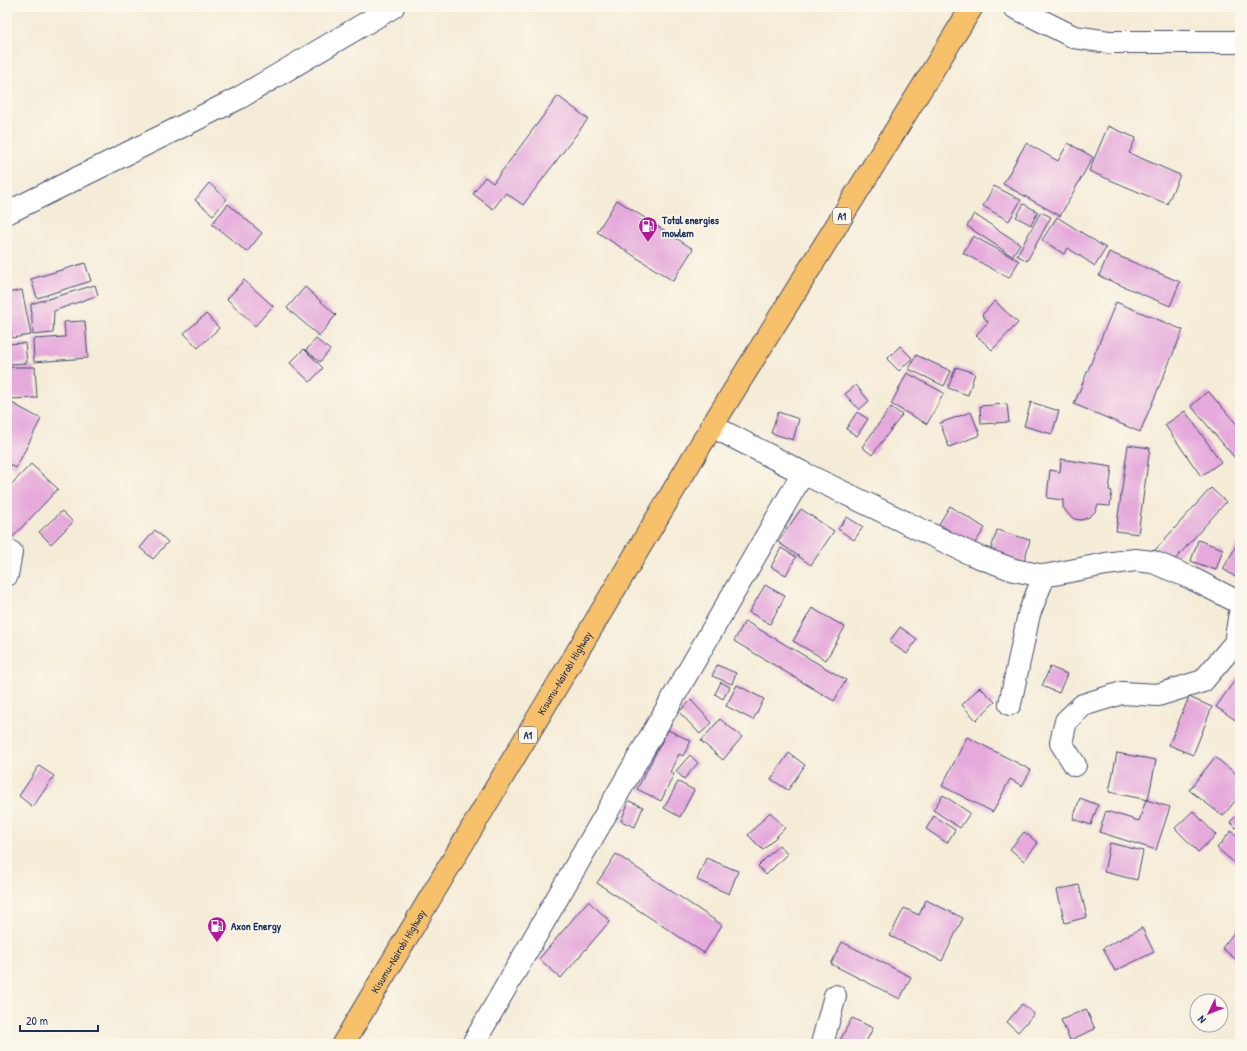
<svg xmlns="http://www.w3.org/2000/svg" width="1247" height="1051" font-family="'Patrick Hand',sans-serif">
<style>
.building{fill:#e5a9db}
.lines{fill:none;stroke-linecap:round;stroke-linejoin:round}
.minor-casing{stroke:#3c4b70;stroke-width:24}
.highway-casing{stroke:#3c4b70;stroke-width:24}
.minor{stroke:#fff;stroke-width:22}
.highway{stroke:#f7c06b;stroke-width:22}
.labels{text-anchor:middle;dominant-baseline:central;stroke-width:3.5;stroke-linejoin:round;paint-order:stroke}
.shield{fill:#fbf7ec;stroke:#5e6b89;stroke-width:1}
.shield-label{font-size:10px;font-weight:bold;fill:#1b2f5e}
.poi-label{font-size:11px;font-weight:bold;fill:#1b2f5e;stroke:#fbf7ec;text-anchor:start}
.street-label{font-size:11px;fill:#1b2f5e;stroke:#fbf7ec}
</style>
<rect width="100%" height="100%" fill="#fbf7ec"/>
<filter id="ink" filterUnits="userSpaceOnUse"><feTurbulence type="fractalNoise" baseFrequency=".025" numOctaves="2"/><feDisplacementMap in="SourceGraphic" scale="8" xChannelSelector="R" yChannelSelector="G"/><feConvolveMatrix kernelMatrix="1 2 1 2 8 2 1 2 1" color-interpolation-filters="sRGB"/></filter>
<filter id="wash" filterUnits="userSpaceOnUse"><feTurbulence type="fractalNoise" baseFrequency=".012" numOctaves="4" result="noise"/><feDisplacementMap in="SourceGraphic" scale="16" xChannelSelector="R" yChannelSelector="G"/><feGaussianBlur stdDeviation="0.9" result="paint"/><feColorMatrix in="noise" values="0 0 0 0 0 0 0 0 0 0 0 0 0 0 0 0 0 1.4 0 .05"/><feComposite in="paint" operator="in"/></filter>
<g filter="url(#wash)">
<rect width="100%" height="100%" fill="#f5ecd7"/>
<g id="blocks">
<path class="building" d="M558,96L588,119L523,205L506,193L493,209L473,194L485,177L493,183Z
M1108,126L1136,138L1129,153L1180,175L1167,204L1089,171Z
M1026,143L1058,161L1068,143L1093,157L1060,216L1003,184Z
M209,183L227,199L213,215L195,200Z
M994,186L1021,200L1009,221L983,206Z
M617,200L693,249L673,281L597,232Z
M228,204L262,233L247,252L212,224Z
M1024,204L1038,212L1031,225L1016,217Z
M1041,212L1051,217L1027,261L1017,255Z
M974,214L1020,244L1012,256L967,226Z
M1057,217L1106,248L1095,266L1068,248L1064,254L1042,240Z
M973,236L1019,261L1009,278L963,253Z
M1109,252L1180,282L1170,306L1099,276Z
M85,263L91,281L37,298L31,279Z
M244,280L273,306L255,326L227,299Z
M95,285L98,295L54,311L53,333L33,335L31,304Z
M305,287L336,315L319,336L287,308Z
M22,290L31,335L12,338L7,310V293Z
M995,301L1018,323L992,350L976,335L988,322L982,315Z
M1116,302L1183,330L1140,432L1074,404Z
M206,314L219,328L198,348L184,333Z
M85,321L88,358L34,362L33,339L65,337L64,322Z
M316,339L330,350L320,362L306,350Z
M25,343L27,363L7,364V344Z
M900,346L912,358L899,371L887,359Z
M304,349L323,368L310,382L290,363Z
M916,355L951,371L944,386L909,369Z
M7,367H35L37,398L7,399Z
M956,367L975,373L968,395L948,388Z
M1240,368V376L1236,371Z
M907,373L944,393L927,424L891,404Z
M856,385L869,401L859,410L845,394Z
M1208,391L1240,428V464L1191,406Z
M1031,402L1059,411L1052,434L1024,426Z
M12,403L41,419L16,468L7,463V413Z
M1007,404L1009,422L981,424L980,406Z
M891,407L902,415L872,455L862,447Z
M1185,411L1221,462L1201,476L1165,425Z
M778,412L799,419L793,440L771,433Z
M857,412L868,419L857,436L846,429Z
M971,412L980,435L949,447L940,423Z
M1128,445L1150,448L1138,534L1116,531Z
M1061,459L1112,467L1109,490L1112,491L1110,506L1098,505L1095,512L1089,517L1082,520L1074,519L1068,514L1063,507V500L1047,498L1050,470L1060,472Z
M31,464L58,489L7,543V489Z
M1211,488L1226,502L1171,564L1155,550Z
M950,506L985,528L973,546L939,524Z
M801,509L834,531L811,565L778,542Z
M62,511L73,522L51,544L39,532Z
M847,517L863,527L854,540L838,529Z
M155,530L168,542L153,559L140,548Z
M997,530L1030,540L1023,565L989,556Z
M1240,539V580L1223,569Z
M1198,540L1223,549L1216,570L1191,561Z
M781,548L796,557L786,575L771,567Z
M765,585L785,596L770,624L749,612Z
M812,608L845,627L826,660L793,641Z
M745,621L846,680L834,701L734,641Z
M900,627L917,639L907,654L889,642Z
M717,665L736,673L732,684L712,676Z
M1050,667L1067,674L1059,693L1042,686Z
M1240,673V723L1216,707Z
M721,682L730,687L723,699L715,694Z
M737,685L764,699L753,720L726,706Z
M980,687L995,702L976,720L962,705Z
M1189,697L1212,707L1193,755L1169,745Z
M691,700L712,723L700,734L679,712Z
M720,719L742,737L723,760L701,741Z
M668,730L691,741L683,756L679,754L670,772L674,774L661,801L637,789Z
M967,737L1031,770L1022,786L1010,779L993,812L942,786Z
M789,753L805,765L788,790L771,779Z
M1117,753L1156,760L1148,800L1109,792Z
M690,755L698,763L684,779L676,771Z
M1215,757L1240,777V795L1223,816L1189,790Z
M39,766L54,776L33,807L19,796Z
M678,782L694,790L680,817L664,808Z
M943,795L970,813L960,828L933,810Z
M1080,798L1098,805L1091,825L1073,819Z
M1146,800L1170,807L1156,850L1099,832L1106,811L1139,821Z
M629,801L643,807L635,827L621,821Z
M1193,811L1216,835L1198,852L1175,828Z
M770,812L785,828L763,850L748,835Z
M1240,812V832L1230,822Z
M934,816L955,830L947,843L926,829Z
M1231,831L1240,838V862L1237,865L1217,848Z
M1024,832L1038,843L1024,861L1010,849Z
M1110,843L1143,851L1137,880L1104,872Z
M779,845L787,854L766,875L758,866Z
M616,854L722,925L704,953L597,883Z
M706,858L738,871L729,894L697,880Z
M1079,885L1087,917L1065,923L1057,890Z
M926,900L963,918L942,961L890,936L904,908L919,915Z
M588,901L610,921L561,978L539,959Z
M1240,925V959L1238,961L1222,948Z
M1142,928L1154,952L1115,971L1103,948Z
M842,942L911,977L900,999L831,964Z
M1022,1004L1034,1014L1018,1032L1007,1022Z
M1086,1009L1095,1029L1070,1040L1061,1020Z
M852,1018L873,1028L865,1044H838Z"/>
</g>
</g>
<g filter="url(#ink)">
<use href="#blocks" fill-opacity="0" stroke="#3c4b70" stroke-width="1"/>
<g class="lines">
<g class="minor-casing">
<path id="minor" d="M1014,7L1074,37L1109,42H1240
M7,213L239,98L393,7
M712,426L803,473L971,554L1014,570L1044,576L1106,564L1135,560L1153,562L1191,578L1240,603
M7,575L11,552
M1010,704L1029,614L1044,576
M1075,765L1061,743L1066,721L1083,705L1122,693L1158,695L1203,681L1235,643L1240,613
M473,1044L803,473
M822,1044L835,996"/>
</g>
<g class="highway-casing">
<g id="highway">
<path id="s1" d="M343,1044L712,426L972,7"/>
</g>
</g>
<use href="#minor" class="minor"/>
<use href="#highway" class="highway"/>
</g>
</g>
<defs>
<g id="fuel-pin" transform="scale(1)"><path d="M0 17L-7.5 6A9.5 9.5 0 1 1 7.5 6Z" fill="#b5179e" stroke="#fbf7ec"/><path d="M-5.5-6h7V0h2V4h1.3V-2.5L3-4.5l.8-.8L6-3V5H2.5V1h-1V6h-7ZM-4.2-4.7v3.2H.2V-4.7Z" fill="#fff"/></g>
</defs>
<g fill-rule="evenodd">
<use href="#fuel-pin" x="648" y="226"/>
<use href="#fuel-pin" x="217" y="926"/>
</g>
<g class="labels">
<g class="shield">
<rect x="833" y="208" width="18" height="16" rx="3"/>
<rect x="519" y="727" width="18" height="16" rx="3"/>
</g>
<g class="shield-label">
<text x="842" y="216">A1</text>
<text x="528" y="735">A1</text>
</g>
<g class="poi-label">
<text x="662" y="220">Total energies<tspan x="662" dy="13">mowlem</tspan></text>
<text x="231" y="926">Axon Energy</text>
</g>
<g class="street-label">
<text stroke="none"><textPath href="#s1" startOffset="432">Kisumu-Nairobi Highway</textPath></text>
<text stroke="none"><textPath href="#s1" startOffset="108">Kisumu-Nairobi Highway</textPath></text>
</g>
</g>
<rect width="1247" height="1051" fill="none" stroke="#fbf7ec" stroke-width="24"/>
<g transform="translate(1209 1013) rotate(227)"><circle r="19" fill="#fbf7ec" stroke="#a1a7b3"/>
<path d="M0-3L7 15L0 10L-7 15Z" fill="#b5179e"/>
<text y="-6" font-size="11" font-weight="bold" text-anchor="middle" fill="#1b2f5e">N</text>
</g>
<path d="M20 1025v6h78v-6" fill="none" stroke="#1b2f5e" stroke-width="2"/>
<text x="26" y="1025" font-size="12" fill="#1b2f5e" stroke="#fbf7ec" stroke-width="3" paint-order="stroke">20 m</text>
</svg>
